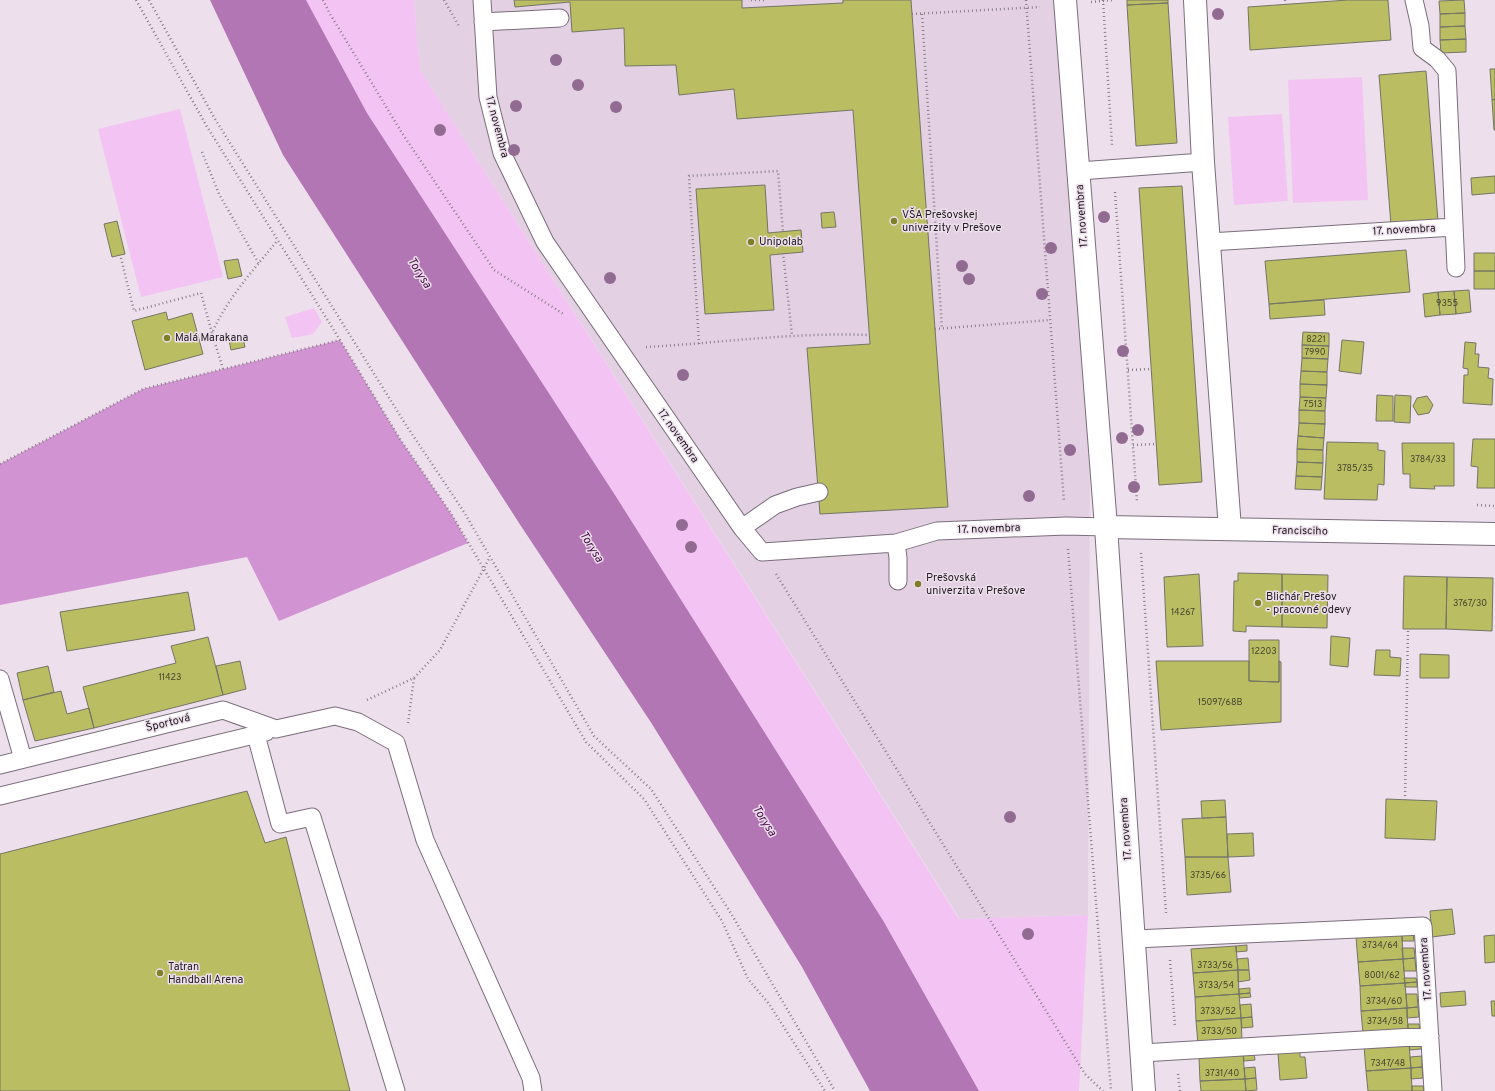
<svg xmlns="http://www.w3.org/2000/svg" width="1495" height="1091" font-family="Overpass,sans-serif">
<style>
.built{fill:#e3d0e3}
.green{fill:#f3c4f3}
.forest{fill:#d293d3}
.water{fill:#b376b4}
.building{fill:#bbbd62;stroke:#747565}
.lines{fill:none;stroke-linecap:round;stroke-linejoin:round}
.service-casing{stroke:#7a6e7a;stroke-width:19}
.minor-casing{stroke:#7a6e7a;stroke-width:24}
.path{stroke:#898089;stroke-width:2.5;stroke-dasharray:1 3;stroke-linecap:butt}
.service{stroke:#fff;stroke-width:17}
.minor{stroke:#fff;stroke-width:22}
.tree{fill:#916b92}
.poi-dot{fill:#7f7f28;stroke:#eddfec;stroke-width:1.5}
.labels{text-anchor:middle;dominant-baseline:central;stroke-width:3;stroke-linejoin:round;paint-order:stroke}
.number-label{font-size:9px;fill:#474430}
.street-label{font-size:11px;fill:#201b20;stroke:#eddfec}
.poi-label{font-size:11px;fill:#201b20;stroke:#eddfec;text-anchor:start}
.water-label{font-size:12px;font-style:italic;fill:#480f4b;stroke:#eddfec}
</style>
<rect width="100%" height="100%" fill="#eddfec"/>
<path class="built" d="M414,0H1072L1091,253L1088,915L960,919L420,70Z"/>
<path class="green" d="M306,0H414L420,70L959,919L1088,915L1079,1091H979L884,922L615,495L367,113Z
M1362,77L1368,200L1293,203L1288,80Z
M180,109L223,277L141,297L98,129Z
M1282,114L1288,201L1234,205L1228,117Z
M314,308L322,322L313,334L292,338L285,317Z"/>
<path class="forest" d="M340,340L400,439L452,515L468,543L279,621L247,557L0,605V464L143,389Z"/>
<path class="water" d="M210,0H306L367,113L615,495L884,922L979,1091H870L802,967L652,724L519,523L283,155Z"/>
<path class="building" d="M514,0H742V8L843,3V0H911L948,507L820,514L807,348L870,344L853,110L737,119L734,89L679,95L676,65L625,66L624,28L572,32L570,2L515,7Z
M1127,0H1168V3L1127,5Z
M1348,0H1388L1391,40L1250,50L1248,7Z
M1464,0L1465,13L1440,14L1439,1Z
M1168,3L1177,143L1136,146L1127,5Z
M1465,13V26L1440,27V14Z
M1465,26L1466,39L1440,40V27Z
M1466,39V52L1441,53L1440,40Z
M1490,69H1495V99L1492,100Z
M1426,71L1438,221L1391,225L1379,75Z
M1495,99V130H1494L1492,100Z
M1495,176V193L1472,195L1471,178Z
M765,185L768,233L801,230L803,252L770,255L774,310L705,314L696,189Z
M1182,186L1202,482L1159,485L1139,188Z
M834,212L836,227L822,228L821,213Z
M117,221L125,254L112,257L104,224Z
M1406,250L1410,292L1269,304L1265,261Z
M1474,253H1495V271H1474Z
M238,259L242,276L228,279L224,261Z
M1474,271H1495V289H1474Z
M1469,290L1471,312L1456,314L1454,291Z
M1454,291L1456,314L1440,315L1438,292Z
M1438,292L1440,315L1425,317L1423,294Z
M1324,300L1325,315L1270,319L1269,304Z
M166,312L168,320L192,313L203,354L145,370L132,321Z
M1303,332L1329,333V346L1302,345Z
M243,337L245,347L231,350L229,340Z
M1342,340L1364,342L1361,374L1339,371Z
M1465,342L1476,343L1475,354H1479L1478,367L1489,368L1488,378L1493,379L1492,405L1463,403L1464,375H1468V369L1463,368Z
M1302,345L1329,346L1328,359L1302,358Z
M1302,358L1328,359L1327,372L1301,371Z
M1301,371L1327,372V385L1300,384Z
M1300,384L1327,385L1326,398L1300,397Z
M1377,395L1393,396V421H1376Z
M1395,395L1411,396L1410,423L1394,422Z
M1427,396L1433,405L1429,413L1418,415L1413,406L1417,398Z
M1300,397L1326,398L1325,411L1299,410Z
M1299,410L1325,411V424L1299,423Z
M1299,423L1325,424L1324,438L1298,436Z
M1298,436L1324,438L1323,450L1297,449Z
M1473,439H1495V488H1477L1478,467L1471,466Z
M1327,442L1378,443V450L1385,451L1384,485L1378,484L1377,500L1324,499Z
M1402,443H1454V486H1434L1435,489L1410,488V474H1403Z
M1297,449L1323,450V463L1297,462Z
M1297,462L1323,463L1322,477L1296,476Z
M1296,476L1322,477L1321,490L1295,489Z
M1238,573L1282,574V627L1246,626V632L1233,631L1234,581H1238Z
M1199,574L1203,646L1167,647L1164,577Z
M1282,574L1328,575L1327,628L1282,627Z
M1404,576L1447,577L1446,629H1403Z
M1447,577L1493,578L1492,631L1446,629Z
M188,592L195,630L67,651L60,612Z
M1331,636L1350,638L1348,667L1330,665Z
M208,637L223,695L94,728L83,687L176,663L171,646Z
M1249,640H1279V682L1249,681Z
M1376,650H1390V657L1401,658L1400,676L1374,675Z
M1420,654L1449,655V678H1420Z
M240,661L246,689L223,695L216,666Z
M1156,661H1249V681L1279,682V661L1281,662V722L1161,730Z
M48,666L54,692L23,700L17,673Z
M61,691L67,714L89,708L94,728L35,741L23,700Z
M247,791L265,843L286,837L350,1091H0V854Z
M1386,799L1437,801L1435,840L1385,838Z
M1225,800L1226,817L1202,818L1201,801Z
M1226,817L1228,857H1185L1182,819Z
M1253,833L1254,856L1228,857L1227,834Z
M1185,857H1228L1231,892L1187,895Z
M1452,909L1455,934L1432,937L1430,911Z
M1413,934L1414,941H1402V935Z
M1402,935L1403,959L1358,962L1356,937Z
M1495,935V962L1485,963L1484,936Z
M1247,945V951L1236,952V946Z
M1236,946L1238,970L1193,973L1191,949Z
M1402,948H1414L1415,958L1403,959Z
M1248,958L1249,970H1238L1237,959Z
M1415,958L1416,971H1404L1403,959Z
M1403,959L1405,983L1360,986L1358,962Z
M1238,970L1239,994L1195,997L1193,973Z
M1238,970H1249L1250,980L1238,982Z
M1404,978H1416L1417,982L1405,983Z
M1417,982V987H1405V983Z
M1405,983L1407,1008L1361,1011L1360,986Z
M1250,988V993L1239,994V989Z
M1465,991L1466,1005L1441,1007L1440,993Z
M1250,993L1251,997L1240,998L1239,994Z
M1239,994L1241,1018L1196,1021L1195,997Z
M1406,994H1417L1418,1007L1407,1008Z
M1491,1001H1495V1016H1492Z
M1251,1004L1252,1017L1241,1018L1240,1005Z
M1418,1007L1419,1017L1407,1018V1008Z
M1407,1008L1408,1032L1363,1034L1361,1011Z
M1252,1017L1253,1027L1242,1028L1241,1018Z
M1241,1018L1242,1041L1198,1044L1196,1021Z
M1408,1024H1419L1420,1031L1408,1032Z
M1421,1043V1049L1410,1050L1409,1044Z
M1409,1044L1411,1068L1366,1071L1364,1046Z
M1300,1051V1057H1305L1307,1078L1280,1080L1278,1053Z
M1254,1053L1255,1060L1244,1061L1243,1054Z
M1243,1054L1245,1079L1200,1081L1199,1057Z
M1422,1056V1067L1411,1068L1410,1057Z
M1255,1067L1256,1078L1245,1079L1244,1068Z
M1422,1067L1423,1078L1411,1079V1068Z
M1411,1068L1412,1091H1368L1366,1071Z
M1256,1078L1257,1090L1246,1091L1245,1079Z
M1245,1079L1246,1091H1201L1200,1081Z
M1412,1086H1423L1424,1091H1412Z"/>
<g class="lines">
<g class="service-casing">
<path id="service" d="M482,0L488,97L502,153L545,242L742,528L762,552L896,543L937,531L1066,526L1106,527
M1414,0L1420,26L1422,48L1437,59L1447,71L1456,268
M483,22L560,18
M1079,171L1203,162
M1209,242L1454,227
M742,528L775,505L797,497L819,492
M896,543L898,558V581
M0,679L23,759
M256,735L280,824L312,817L396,1091
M0,765L223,710L276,729L335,716L358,722L396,743L425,840L531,1078L533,1091
M0,796L266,732
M1135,939L1423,926L1433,1091
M1142,1053L1430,1036"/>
</g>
<g class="minor-casing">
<path id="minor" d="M1065,0L1106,527L1144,1091
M1195,0L1203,162L1230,529
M1106,527L1495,534"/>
</g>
<path class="path" d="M136,0L206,125L340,340L400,439L452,515L586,742L644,799L722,921L748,979L769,1004L825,1091
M149,0L215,119L406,425L464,512L594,736L651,789L732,915L835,1091
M323,0L330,14L402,133L494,270L565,315
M444,0L459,26
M751,0H766
M1026,0L1064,502
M1103,0L1112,145
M1285,0L1286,4
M1091,2L1113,0
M912,14L1040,7
M922,14L942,329
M202,152L219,194L259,264
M1115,192L1137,502
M783,253L792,335
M121,258L134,311L201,293L212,333
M935,329L1050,320
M699,344L689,176L778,171L783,232
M646,347C720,343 794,332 869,335
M223,369L212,333C227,299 254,269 278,240
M1128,370L1151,369
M1133,445L1156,444
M0,464L143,389L340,340
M1477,505L1495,506
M1068,549L1111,1091
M1141,553L1166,913
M776,574L1085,1074L1103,1091
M367,700L414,678L440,650L490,557
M408,723L414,678
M1405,800L1408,629
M1170,960L1175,1027
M1178,1074L1180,1091"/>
<use href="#service" class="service"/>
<use href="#minor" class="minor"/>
</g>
<g class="tree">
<circle cx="1218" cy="14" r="6"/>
<circle cx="556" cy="60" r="6"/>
<circle cx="578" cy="85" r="6"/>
<circle cx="516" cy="106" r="6"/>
<circle cx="616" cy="107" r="6"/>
<circle cx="440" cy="130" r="6"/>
<circle cx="514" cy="150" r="6"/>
<circle cx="1104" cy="217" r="6"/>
<circle cx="1051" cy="248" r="6"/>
<circle cx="962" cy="266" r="6"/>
<circle cx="610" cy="278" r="6"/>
<circle cx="969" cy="279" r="6"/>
<circle cx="1042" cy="294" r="6"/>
<circle cx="1123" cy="351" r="6"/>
<circle cx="683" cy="375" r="6"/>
<circle cx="1138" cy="430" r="6"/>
<circle cx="1122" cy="438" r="6"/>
<circle cx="1070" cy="450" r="6"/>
<circle cx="1134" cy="487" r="6"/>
<circle cx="1029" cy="496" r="6"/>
<circle cx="682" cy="525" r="6"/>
<circle cx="691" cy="547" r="6"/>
<circle cx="1010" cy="817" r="6"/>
<circle cx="1028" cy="934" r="6"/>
</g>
<g class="poi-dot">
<circle cx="894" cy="221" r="4"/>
<circle cx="751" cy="242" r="4"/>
<circle cx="167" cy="338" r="4"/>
<circle cx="918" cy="584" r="4"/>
<circle cx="1258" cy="603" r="4"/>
<circle cx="160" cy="973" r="4"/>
</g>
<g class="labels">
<g class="number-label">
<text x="1447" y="303">9355</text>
<text x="1316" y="339">8221</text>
<text x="1315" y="352">7990</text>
<text x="1313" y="404">7513</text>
<text x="1428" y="459">3784/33</text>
<text x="1355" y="468">3785/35</text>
<text x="1470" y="603">3767/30</text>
<text x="1183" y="612">14267</text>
<text x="1264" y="651">12203</text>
<text x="170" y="677">11423</text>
<text x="1220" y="702">15097/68B</text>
<text x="1208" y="875">3735/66</text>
<text x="1380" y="945">3734/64</text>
<text x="1215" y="965">3733/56</text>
<text x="1382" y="975">8001/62</text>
<text x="1216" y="985">3733/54</text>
<text x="1384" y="1001">3734/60</text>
<text x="1218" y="1011">3733/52</text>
<text x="1385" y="1021">3734/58</text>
<text x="1219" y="1031">3733/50</text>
<text x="1388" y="1063">7347/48</text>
<text x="1222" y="1073">3731/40</text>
</g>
<g class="street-label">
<text transform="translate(497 127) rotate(75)">17. novembra</text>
<text transform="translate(1082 216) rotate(-94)">17. novembra</text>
<text transform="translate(1404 230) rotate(-3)">17. novembra</text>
<text transform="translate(678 436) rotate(55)">17. novembra</text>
<text transform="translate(989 529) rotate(-2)">17. novembra</text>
<text transform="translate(1300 531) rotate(1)">Francisciho</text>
<text transform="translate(168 723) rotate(-14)">Športová</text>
<text transform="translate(1126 829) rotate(-94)">17. novembra</text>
<text transform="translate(1426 969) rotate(-94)">17. novembra</text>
</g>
<g class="poi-label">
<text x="902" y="215">VŠA Prešovskej<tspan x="902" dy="13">univerzity v Prešove</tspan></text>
<text x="759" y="242">Unipolab</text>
<text x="175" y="338">Malá Marakana</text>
<text x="926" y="578">Prešovská<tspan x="926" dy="13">univerzita v Prešove</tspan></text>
<text x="1266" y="597">Blichár Prešov<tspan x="1266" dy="13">- pracovné odevy</tspan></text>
<text x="168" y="967">Tatran<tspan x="168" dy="13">Handball Arena</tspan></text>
</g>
<g class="water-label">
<text transform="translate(419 273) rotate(58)">Torysa</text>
<text transform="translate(591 547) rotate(58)">Torysa</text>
<text transform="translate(764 821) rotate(58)">Torysa</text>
</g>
</g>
</svg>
